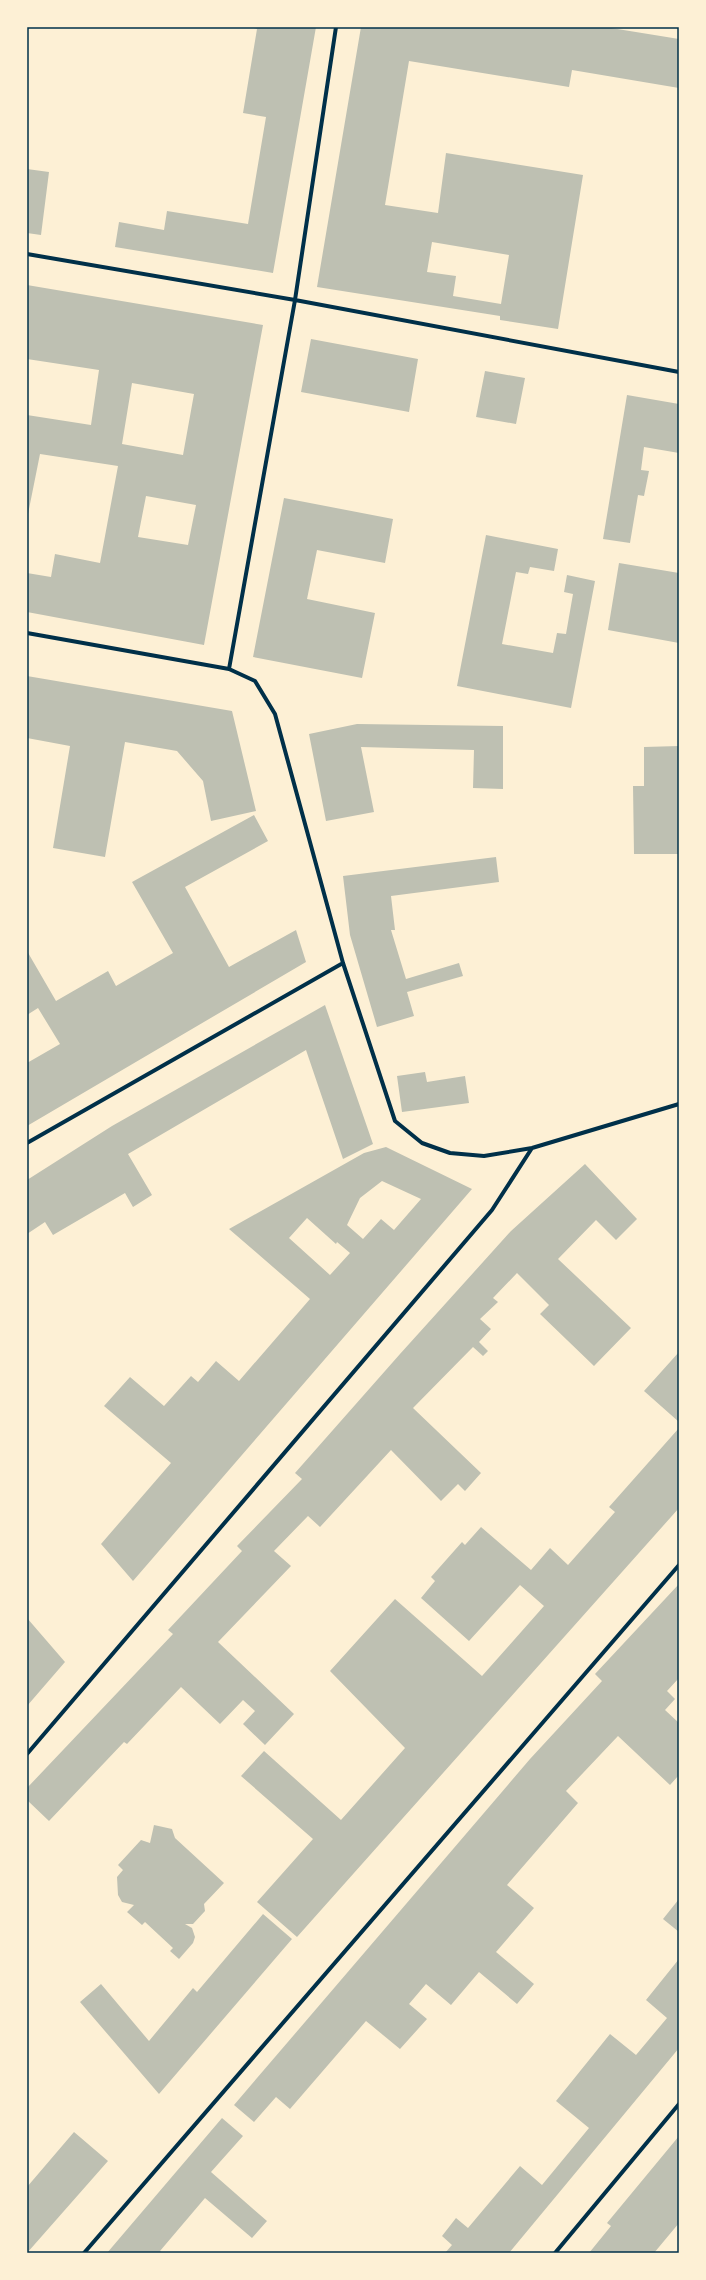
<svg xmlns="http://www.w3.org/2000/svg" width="706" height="2280" font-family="Quicksand,sans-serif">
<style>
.building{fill:#bec0b2;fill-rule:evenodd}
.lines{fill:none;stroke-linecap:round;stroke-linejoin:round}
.minor{stroke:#003049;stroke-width:4}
.neatline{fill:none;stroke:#003049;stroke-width:1.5}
</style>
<rect width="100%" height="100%" fill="#fdf0d5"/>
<path class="building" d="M251,27H316L273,273L115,247L119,222L164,230L167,211L248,224L266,117L243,113L257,29Z
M361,27H605L679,39V88L572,70L569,87L409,61L385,205L438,213L446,153L583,175L558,329L500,320V316L317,287ZM432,242L509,255L501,304L453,296L456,276L427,272Z
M27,169L49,172L41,235L27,233Z
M27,285L263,325L204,645L27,612V573L51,577L55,554L100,563L118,466L40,454L27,519V415L91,425L99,370L27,359ZM132,383L194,394L183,455L122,444ZM146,496L196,505L188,545L138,537Z
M311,339L418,359L409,412L301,392Z
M485,371L525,378L516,424L476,417Z
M627,395L679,404V453L644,447L641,470L649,471L644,496L638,495L630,543L603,539Z
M284,498L393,519L385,563L317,550L307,599L375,613L362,678L253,657Z
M486,535L558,549L554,571L530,567L528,574L516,572L502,644L553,653L557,633L566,634L573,594L564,592L567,575L595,581L571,708L457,686Z
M619,563L679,573V643L608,630Z
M27,676L232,711L256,811L211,821L203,781L177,751L125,742L105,857L53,848L70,746L27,738Z
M357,724L503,726V789L473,788L474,750L361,747L374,812L326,821L309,734Z
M679,746V854H634L633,786H644V747Z
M254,815L268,841L185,887L229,967L296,930L306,962L27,1126V1063L60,1044L38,1008L27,1015V951L56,1001L108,971L116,986L173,953L132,882Z
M496,857L499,882L391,896L395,930H391L406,979L459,963L463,976L407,992L414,1016L377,1027L350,935L343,876Z
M325,1005L373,1144L343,1159L306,1050L128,1154L152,1195L133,1207L125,1193L53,1235L45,1222L27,1234V1180L112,1126Z
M425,1072L427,1082L465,1076L469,1103L402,1112L397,1076Z
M386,1147L472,1189L133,1581L101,1544L171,1463L104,1406L130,1377L164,1406L191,1376L198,1382L216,1361L239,1381L310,1299L229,1229L364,1153ZM382,1181L421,1199L394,1230L381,1219L363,1239L347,1225L360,1198ZM307,1218L336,1244L337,1242L350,1253L330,1275L289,1238Z
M585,1164L637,1219L616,1240L596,1220L558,1259L631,1328L594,1366L540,1314L549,1305L517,1273L493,1298L498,1302L480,1319L491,1329L479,1342L488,1351L483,1356L473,1347L413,1408L481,1473L465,1491L458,1484L441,1501L391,1450L320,1527L308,1516L274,1551L291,1566L218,1642L294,1714L265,1745L243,1724L255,1711L243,1700L220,1724L181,1687L127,1744L124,1742L49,1821L27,1800V1788L173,1634L168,1630L242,1551L237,1546L302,1479L295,1473L400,1354L511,1231Z
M679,1352V1422L644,1391Z
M679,1428V1508L297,1937L257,1902L313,1839L241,1776L264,1751L341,1820L405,1748L330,1671L395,1599L482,1676L544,1606L520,1585L469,1641L421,1598L435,1581L431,1577L462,1542L465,1545L481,1527L531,1570L550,1548L568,1565L615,1512L609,1507Z
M679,1584V1678L667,1691L675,1699L665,1710L679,1723V1775L670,1785L618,1736L566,1791L578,1803L507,1885L534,1908L496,1952L534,1984L517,2004L479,1972L451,2005L426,1984L409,2004L427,2019L400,2049L366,2021L290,2109L276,2097L254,2122L234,2105L530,1759L602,1681L595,1674Z
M27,1618L65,1662L27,1706L28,1661Z
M154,1825L172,1829L175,1838L224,1883L204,1904L205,1911L193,1924H185L192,1928L195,1937L193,1943L179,1959L170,1951L173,1948L145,1922L142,1925L127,1912L134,1905L122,1902L118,1895L117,1877L123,1870L118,1865L141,1840L150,1843Z
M679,1899V1932L663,1919Z
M263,1914L292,1939L159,2094L80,2002L101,1984L149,2041L193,1988L197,1992Z
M679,1959V2048L509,2253H445L452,2245L442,2236L456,2218L468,2228L520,2166L542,2185L589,2128L556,2101L610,2034L636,2055L667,2018L646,2000Z
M222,2118L243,2136L211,2172L267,2221L252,2238L205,2198L160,2251L163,2253H107Z
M74,2132L108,2161L27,2253V2187Z
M679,2136V2223L654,2253H589L611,2226L607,2223Z"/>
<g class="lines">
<path class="minor" d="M27,254L295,300L679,372
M27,633L229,669L255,681L275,714L343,963L395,1121L422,1143L450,1153L484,1156L532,1148L679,1104
M229,669L295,300L336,27
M27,1143L343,963
M27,1754L492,1210L532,1148
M84,2253L679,1565
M555,2253L679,2104"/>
</g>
<rect width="706" height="2280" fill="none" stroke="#fdf0d5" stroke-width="56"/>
<rect x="28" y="28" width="650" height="2224" class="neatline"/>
</svg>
